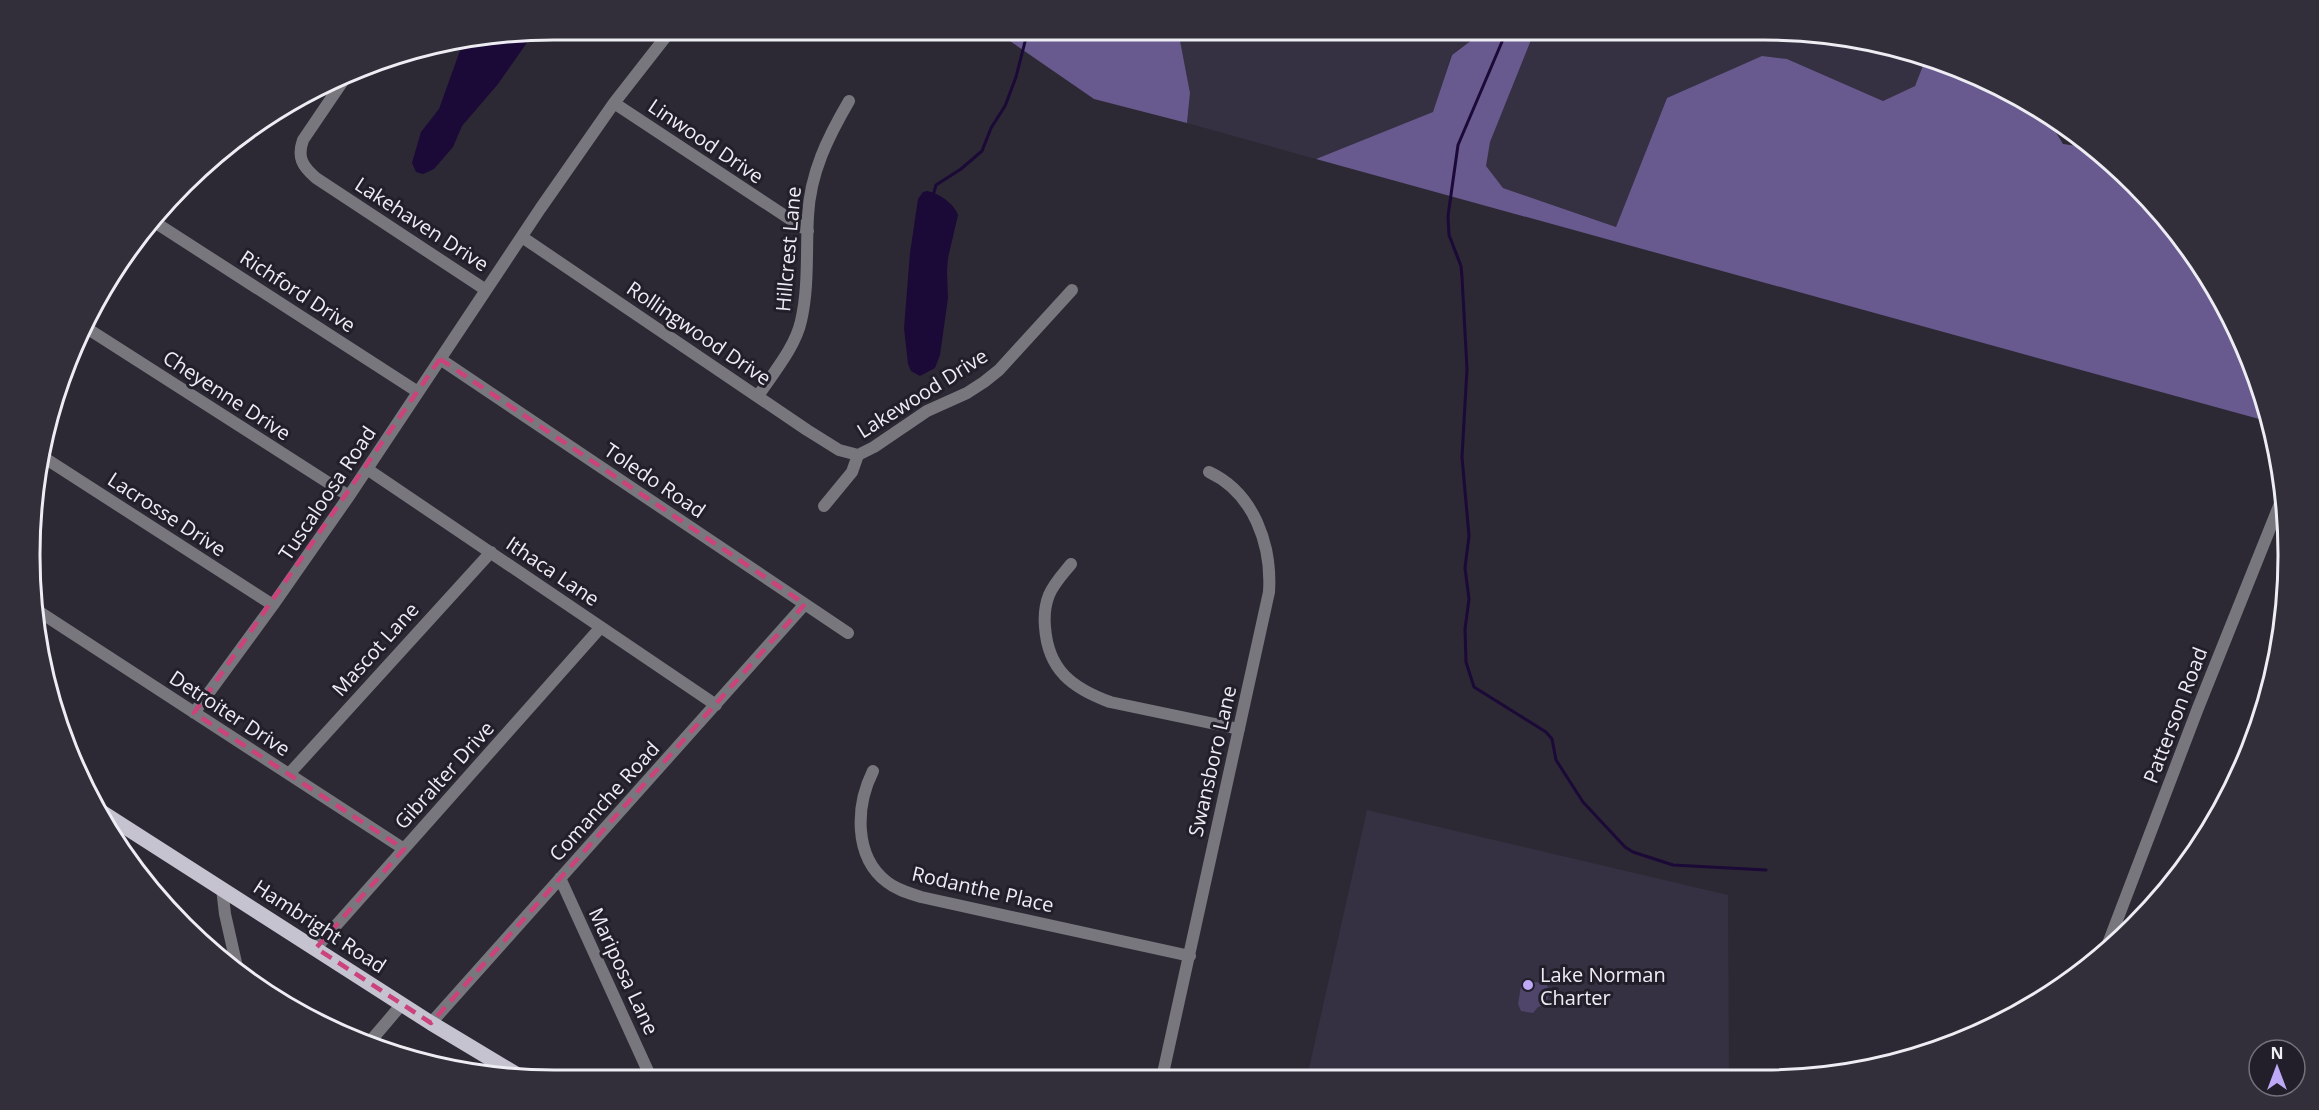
<svg xmlns="http://www.w3.org/2000/svg" width="2319" height="1110" font-family="'Open Sans',sans-serif">
<style>
.built{fill:#353142}
.green{fill:#4f456a}
.forest{fill:#68598e}
.water{fill:#1b0937}
.lines{fill:none;stroke-linecap:round;stroke-linejoin:round}
.stream{stroke:#1b0937;stroke-width:3}
.minor{stroke:#78777d;stroke-width:12}
.major{stroke:#c5c3cf;stroke-width:15}
.marked{fill:none;stroke:#cb437a;stroke-width:4.5;stroke-dasharray:12 8;stroke-linejoin:round}
.poi-dot{fill:#bda9f5;stroke:#221f2a;stroke-width:2}
.labels{text-anchor:middle;dominant-baseline:central;stroke-width:6;stroke-linejoin:round;paint-order:stroke}
.street-label{font-size:20px;fill:#eeedf4;stroke:#221f2a}
.poi-label{font-size:20px;fill:#eeedf4;stroke:#221f2a;text-anchor:start}
.rim{fill:none;stroke:#eeedf4;stroke-width:3}
</style>
<rect width="100%" height="100%" fill="#2c2934"/>
<path class="built" d="M1178,30H1485L1451,55L1434,112L1316,159L1187,123L1190,93Z
M1535,30H1764L1867,40L1926,58L1915,86L1883,101L1787,59L1667,98L1616,227L1503,188L1485,166L1490,142Z
M1367,810L1728,895L1729,1076L1307,1077Z"/>
<path class="green" d="M1535,982L1546,984L1550,990C1548,999 1547,1005 1538,1007L1533,1013L1521,1011L1518,1004L1521,986Z"/>
<path class="forest" d="M994,30H1178L1190,93L1187,123L1094,99Z
M1485,30H1535L1490,142L1486,166L1503,188L1616,227L1667,98L1762,56L1787,59L1883,101L1915,86L1926,58L1965,70L2050,115L2049,121L2063,144L2092,148L2135,184L2201,264L2249,354L2270,422L1316,159L1433,112L1452,55Z"/>
<path class="water" d="M533,34L498,84L462,126L453,147L434,169L423,174L416,172L412,163L421,132L439,109L462,45Z
M927,191C938,193 954,203 958,215L948,258L947,272L948,298L940,355L935,368L920,376L911,371L908,364L904,328L910,253L918,199L923,192Z"/>
<g class="lines">
<path class="stream" d="M1507,30L1458,145L1448,216L1449,235L1461,266L1462,277L1467,369L1462,457L1469,536L1465,568L1469,599L1465,629L1466,662L1474,687L1546,732L1552,739L1556,760L1583,802L1625,847L1633,852L1673,865L1766,870
M933,196L936,185L961,169L982,151L991,128L1005,106L1016,77L1028,30"/>
<path class="minor" d="M343,81L303,140C297,157 302,166 316,178L486,290
M614,103L808,231
M156,223L418,392
M522,237L807,430L839,450L858,455
M118,265L141,239
M85,327L349,496
M440,359L848,633
M758,396C773,373 795,348 801,321C809,287 806,250 808,216C810,173 828,137 849,101
M40,455L273,605
M367,469L716,705
M824,506L852,472L858,455L874,447L927,411L967,393L984,382L999,370L1072,290
M1071,564C1063,574 1054,583 1049,595C1045,605 1044,616 1045,627C1048,670 1072,688 1110,702L1239,729
M35,609L404,849
M194,713L273,605L349,496L540,209L614,103L671,30
M873,771C856,805 853,856 887,882C897,890 909,893 921,897L1190,956
M289,774L491,552
M560,878L652,1080
M222,888L225,914L237,967
M316,948L601,627
M2106,949L2198,708L2283,496
M431,1023L805,604
M368,1044L402,1004
M1162,1078L1269,592C1272,545 1254,493 1209,472"/>
<path class="major" d="M97,809L431,1023L521,1077"/>
</g>
<path class="marked" d="M440,359L805,604L431,1023L316,948L404,849L194,713Z"/>
<circle class="poi-dot" cx="1528" cy="985" r="6"/>
<g class="labels">
<g class="street-label">
<text transform="translate(706 141) rotate(34)">Linwood Drive</text>
<text transform="translate(422 224) rotate(33)">Lakehaven Drive</text>
<text transform="translate(788 249) rotate(-85)">Hillcrest Lane</text>
<text transform="translate(298 291) rotate(33)">Richford Drive</text>
<text transform="translate(699 333) rotate(34)">Rollingwood Drive</text>
<text transform="translate(922 393) rotate(-32)">Lakewood Drive</text>
<text transform="translate(227 395) rotate(33)">Cheyenne Drive</text>
<text transform="translate(655 480) rotate(34)">Toledo Road</text>
<text transform="translate(327 493) rotate(-56)">Tuscaloosa Road</text>
<text transform="translate(167 514) rotate(33)">Lacrosse Drive</text>
<text transform="translate(553 571) rotate(34)">Ithaca Lane</text>
<text transform="translate(375 649) rotate(-48)">Mascot Lane</text>
<text transform="translate(230 713) rotate(33)">Detroiter Drive</text>
<text transform="translate(2175 715) rotate(-69)">Patterson Road</text>
<text transform="translate(1212 761) rotate(-77)">Swansboro Lane</text>
<text transform="translate(444 775) rotate(-48)">Gibralter Drive</text>
<text transform="translate(604 801) rotate(-48)">Comanche Road</text>
<text transform="translate(983 889) rotate(13)">Rodanthe Place</text>
<text transform="translate(320 926) rotate(33)">Hambright Road</text>
<text transform="translate(624 971) rotate(65)">Mariposa Lane</text>
</g>
<g class="poi-label">
<text x="1540" y="974">Lake Norman<tspan x="1540" dy="23">Charter</tspan></text>
</g>
</g>
<path d="M0 0H2319V1110H0ZM554 40H1764A514 514 0 0 1 2278 554V556A514 514 0 0 1 1764 1070H554A514 514 0 0 1 40 556V554A514 514 0 0 1 554 40Z" fill="#322f3a" fill-rule="evenodd"/>
<path class="rim" d="M554 40H1764A514 514 0 0 1 2278 554V556A514 514 0 0 1 1764 1070H554A514 514 0 0 1 40 556V554A514 514 0 0 1 554 40Z"/>
<g transform="translate(2277 1068)"><circle r="28" fill="#221f2a" stroke="#74717b" stroke-width="1.5"/>
<path d="M0-4.5L10 22L0 15L-10 22Z" fill="#bda9f5"/>
<text y="-9" font-size="16" font-weight="bold" text-anchor="middle" fill="#eeedf4">N</text>
</g>
</svg>
